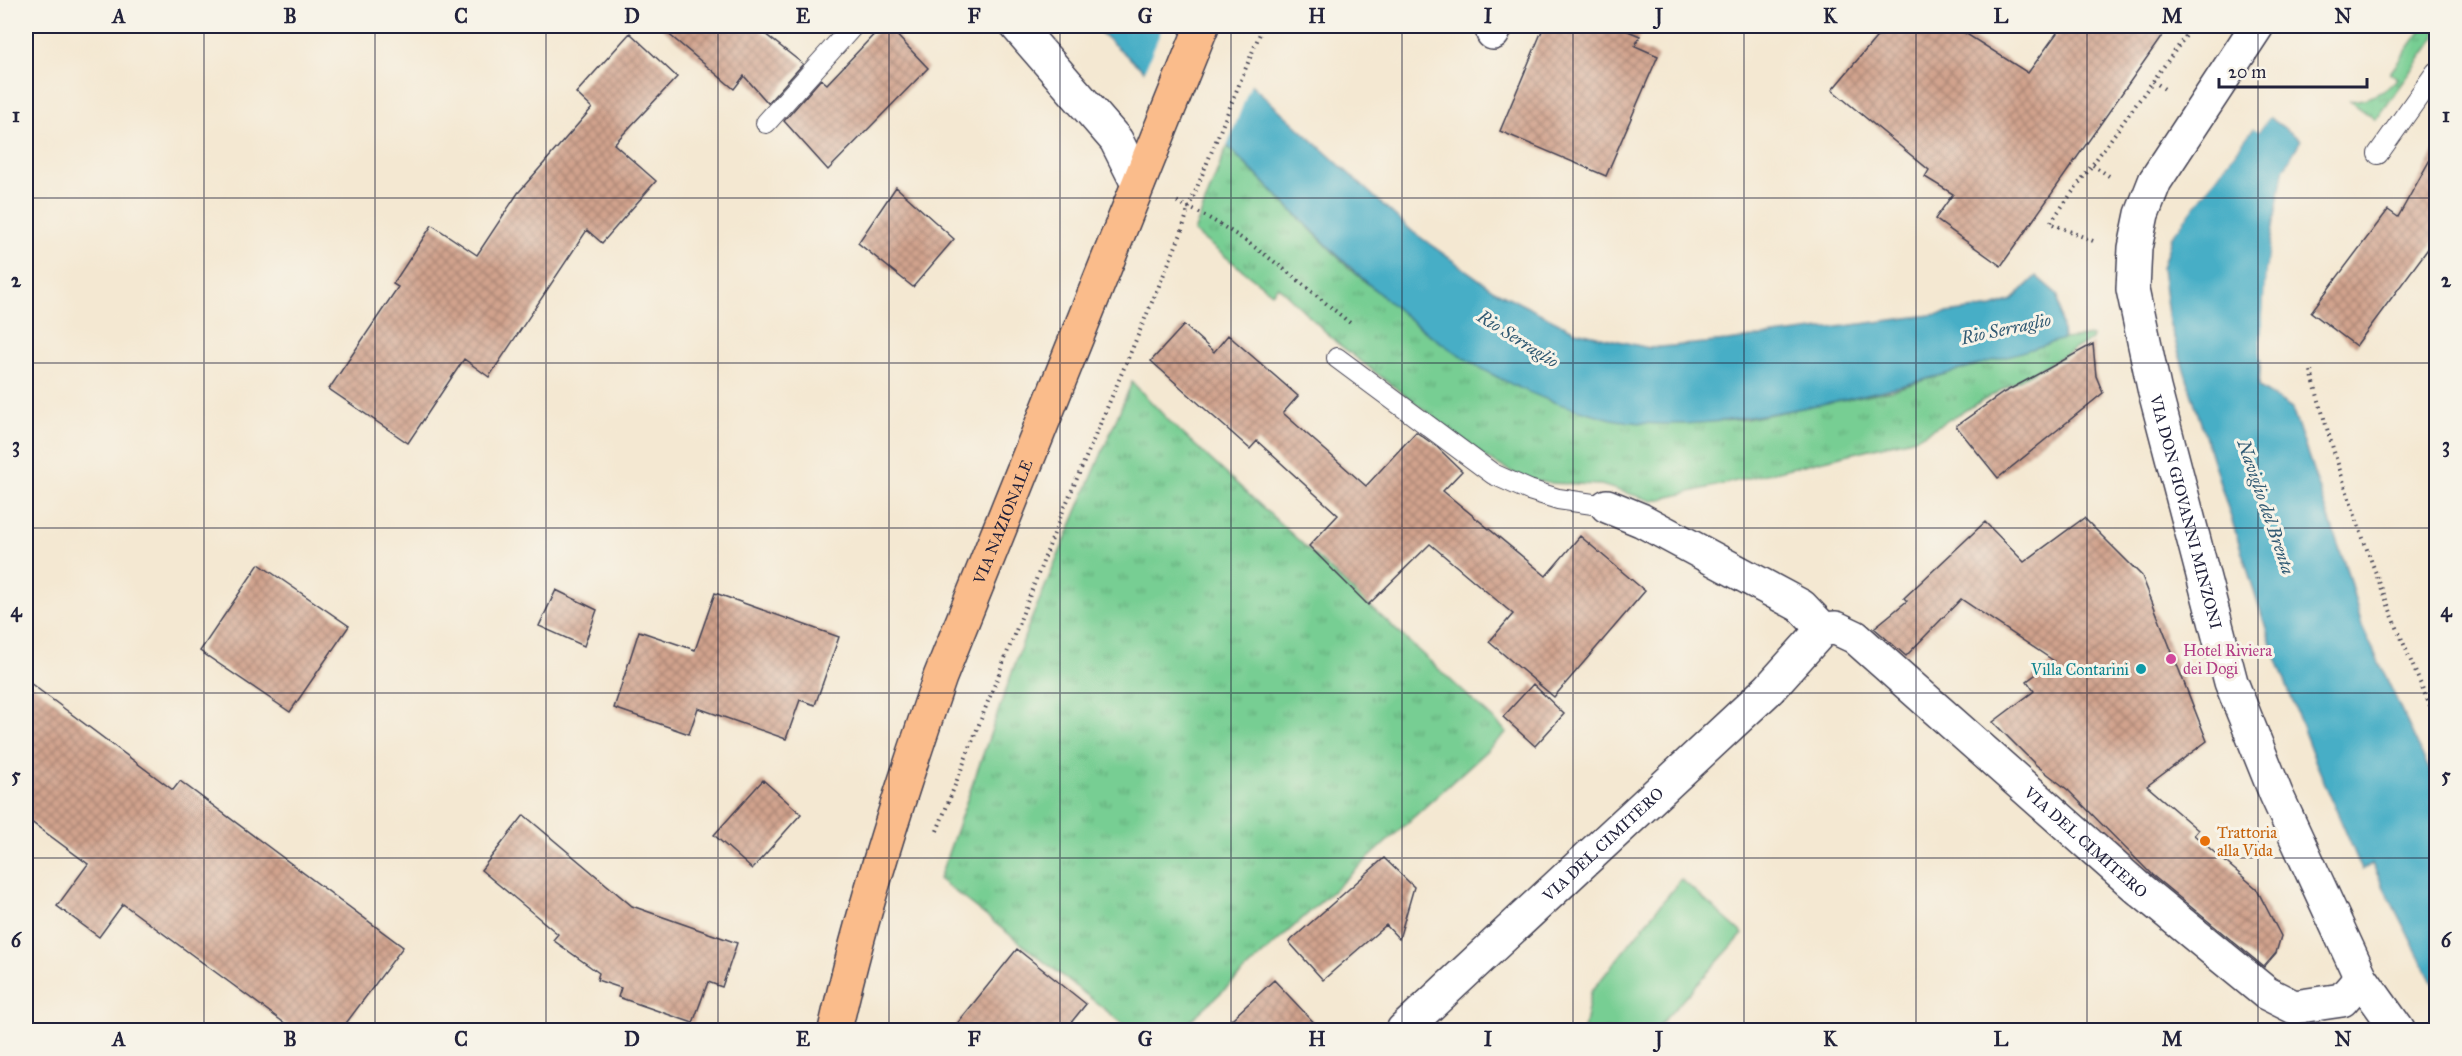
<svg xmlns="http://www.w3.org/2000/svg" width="2462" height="1056" font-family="'IM FELL Great Primer',serif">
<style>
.grass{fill:url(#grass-tufts);stroke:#4c7867;stroke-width:1.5}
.garden{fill:#77ce93;stroke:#4c7867;stroke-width:1.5}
.water{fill:#47aec6;stroke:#346880;stroke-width:1.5}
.pier{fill:#f4e8d2}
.building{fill:url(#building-cross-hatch)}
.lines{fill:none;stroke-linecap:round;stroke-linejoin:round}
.service-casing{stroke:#424052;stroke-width:22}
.minor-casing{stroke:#424052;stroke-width:36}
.primary-casing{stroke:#424052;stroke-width:36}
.path{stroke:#424052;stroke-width:4;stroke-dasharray:1.5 4.5;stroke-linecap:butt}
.service{stroke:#fff;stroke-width:20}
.minor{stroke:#fff;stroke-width:33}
.primary{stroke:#fabc8b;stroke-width:33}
.grid{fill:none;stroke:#22223b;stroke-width:1.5;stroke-opacity:0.55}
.hotel-dot{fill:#d1479c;stroke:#f7f3e8;stroke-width:2}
.culture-dot{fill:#0f9aa8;stroke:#f7f3e8;stroke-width:2}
.food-dot{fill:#e8710a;stroke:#f7f3e8;stroke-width:2}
.labels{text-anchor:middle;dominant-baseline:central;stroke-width:6;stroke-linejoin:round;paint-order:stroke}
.street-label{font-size:16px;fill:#22223b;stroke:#f7f3e8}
.hotel-label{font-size:16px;fill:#b23c85;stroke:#f7f3e8;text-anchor:start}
.culture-label{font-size:16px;fill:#0d838f;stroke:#f7f3e8;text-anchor:end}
.food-label{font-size:16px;fill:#c56008;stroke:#f7f3e8;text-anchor:start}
.water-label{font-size:18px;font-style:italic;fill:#315a73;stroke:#f7f3e8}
.neatline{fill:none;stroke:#22223b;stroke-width:2}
.grid-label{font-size:20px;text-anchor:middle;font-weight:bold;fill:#22223b}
</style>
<defs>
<pattern id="grass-tufts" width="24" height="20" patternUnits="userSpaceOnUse" patternTransform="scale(1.5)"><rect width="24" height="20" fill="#77ce93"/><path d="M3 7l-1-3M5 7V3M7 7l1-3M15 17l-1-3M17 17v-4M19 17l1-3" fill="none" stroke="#61a779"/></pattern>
<pattern id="building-cross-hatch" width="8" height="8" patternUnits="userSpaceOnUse" patternTransform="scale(1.5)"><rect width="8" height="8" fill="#d1a38d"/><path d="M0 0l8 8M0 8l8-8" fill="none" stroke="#a98474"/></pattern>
</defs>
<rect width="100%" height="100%" fill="#f7f3e8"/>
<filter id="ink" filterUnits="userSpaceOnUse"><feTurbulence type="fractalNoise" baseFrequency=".0167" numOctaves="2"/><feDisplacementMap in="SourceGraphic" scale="12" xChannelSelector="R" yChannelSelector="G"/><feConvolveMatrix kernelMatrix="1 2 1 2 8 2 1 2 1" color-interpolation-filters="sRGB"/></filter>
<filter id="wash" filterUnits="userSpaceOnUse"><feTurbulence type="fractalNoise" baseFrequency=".008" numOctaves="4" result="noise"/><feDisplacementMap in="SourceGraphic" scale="24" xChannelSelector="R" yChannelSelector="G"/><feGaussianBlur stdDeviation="1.35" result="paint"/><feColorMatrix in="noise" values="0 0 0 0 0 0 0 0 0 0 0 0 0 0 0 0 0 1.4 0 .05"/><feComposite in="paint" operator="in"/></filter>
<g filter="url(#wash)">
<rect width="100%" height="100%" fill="#f4e8d2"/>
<path class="grass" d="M2424,26H2436V37L2376,120L2350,101C2370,99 2384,93 2398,78L2390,73Z
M1227,146L1349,268L1422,330L1495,376L1550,401L1618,420L1684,424L1747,419L1892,390L2063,339L2092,336L2091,340L1916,438L1653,501L1601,485L1546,483L1517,475L1488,459L1337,343L1278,286L1272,293L1194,232Z
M1132,382L1172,424L1507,732L1180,1030H1131L939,879L1028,627Z"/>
<path class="garden" d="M1681,879L1743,934L1655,1030H1584L1591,992Z"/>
<path class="water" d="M1093,26H1187L1413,232L1494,290L1575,331L1649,348L1727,341L1993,307L2012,300L2036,276L2058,295L2063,339C1975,367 1888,392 1796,409C1738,420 1676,430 1617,420C1605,418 1592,413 1579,410C1430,368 1335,249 1227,146C1184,105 1138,66 1093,26Z
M2269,117L2301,140L2284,170L2274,223L2266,271L2259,387L2292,408L2348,574L2362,626L2436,784V990L2372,864L2362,870L2314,758L2270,641L2169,322L2162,268L2172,236L2254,127L2259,131Z"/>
<path class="pier" d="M1163,26H1191L1252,81L1226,149L1143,74Z
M2267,115H2271L2259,131L2253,128L2172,236L2174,228L2251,125L2254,124L2258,127Z
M2303,138L2304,141L2287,171L2269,272L2263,360L2260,359L2266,271L2284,170Z"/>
<g id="blocks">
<path class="building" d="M659,26H755L803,64L768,103L744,76L734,89Z
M882,26H888L928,68L828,170L784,121L821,79L827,84Z
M1544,26H1616L1640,36L1635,46L1658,56L1606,176L1500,131Z
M1886,26H1954L2028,73L2062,26H2169L2001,266L1935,219L1953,194L1925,177L1929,170L1832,90Z
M630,33L677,77L614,144L656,181L602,243L587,230L489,377L464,359L408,443L329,389L398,287L393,284L432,225L477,255L518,193L592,108L576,93Z
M2436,149V238L2356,346L2311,312L2388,210L2398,217Z
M896,187L954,239L913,287L858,243Z
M1184,325L1214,352L1228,335L1298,396L1283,413L1366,486L1416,432L1437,447L1462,471L1443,491L1546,576L1580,536L1645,591L1554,697L1489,642L1513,614L1430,544L1368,605L1309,546L1338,515L1257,441L1250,449L1151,361Z
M2093,344L2096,376L2103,393L1998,478L1956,426L2003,393Z
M2084,518L2142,576L2207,741L2147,786L2198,830L2194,835L2256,888L2281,936L2276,953L2264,967L2152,875L2068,790L2036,765L1993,722L2034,691L2027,681L2054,661L1961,599L1906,656L1874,628L1907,601L1904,598L1985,522L2024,562Z
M259,564L349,626L290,712L200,651Z
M556,590L597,610L584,646L539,626Z
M715,593L839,637L815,705L800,700L786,739L698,708L689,734L614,708L639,631L695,650Z
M26,680L173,790L180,781L403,947L341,1030H294L123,904L99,937L57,906L88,864L26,818Z
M1533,684L1564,714L1535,746L1503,717Z
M763,780L801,814L752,869L714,835Z
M524,815L632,906L737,943L722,987L708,982L693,1023L618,997L621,988L597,980L599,973L553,940L558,934L481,870Z
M1384,858L1414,887L1399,939L1386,925L1323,980L1289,942Z
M1017,949L1086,1004L1065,1030H952Z
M1274,980L1321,1030H1220Z"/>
</g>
</g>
<g filter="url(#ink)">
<use href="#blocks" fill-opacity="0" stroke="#424052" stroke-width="1.5"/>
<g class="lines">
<g class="service-casing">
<path id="service" d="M766,123L853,26
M2378,154L2436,72
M1337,358L1493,474L1529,490L1558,499L1607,506"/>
</g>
<g class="minor-casing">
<g id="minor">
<path d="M1017,26L1116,140L1138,184"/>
<path id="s1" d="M2257,26L2155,181L2142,214L2135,248L2133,289L2154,388L2231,682L2276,794L2361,978L2398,1030"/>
<path d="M1493,33L1496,26"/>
<path d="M1607,506L1641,520L1801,606L1823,629"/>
<path id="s2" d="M1403,1030L1769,689L1823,629L1836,628L1855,637L2138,888L2266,993L2294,1007L2342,1000L2361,978"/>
</g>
</g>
<g class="primary-casing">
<g id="primary">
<path id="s3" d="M835,1030C862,910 900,793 940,677L1202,26"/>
</g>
</g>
<path class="path" d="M2153,81L2166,90
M2093,165L2109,176
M1177,202C1242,231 1295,278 1350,323
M2093,241L2050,223L2193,26
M2311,371C2342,490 2386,607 2436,719
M937,831L1061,516L1181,234L1189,207L1263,26"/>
<use href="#service" class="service"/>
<use href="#minor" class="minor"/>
<use href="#primary" class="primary"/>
</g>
</g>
<path class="grid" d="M204,26V1030M375,26V1030M546,26V1030M718,26V1030M889,26V1030M1060,26V1030M1231,26V1030M1402,26V1030M1573,26V1030M1744,26V1030M1916,26V1030M2087,26V1030M2258,26V1030M26,198H2436M26,363H2436M26,528H2436M26,693H2436M26,858H2436"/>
<circle class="hotel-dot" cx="2171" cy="659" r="6"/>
<circle class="culture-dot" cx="2141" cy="669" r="6"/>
<circle class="food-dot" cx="2205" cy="841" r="6"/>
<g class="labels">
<g class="street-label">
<text stroke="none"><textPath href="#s1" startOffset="526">VIA DON GIOVANNI MINZONI</textPath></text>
<text stroke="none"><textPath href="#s3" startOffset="536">VIA NAZIONALE</textPath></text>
<text stroke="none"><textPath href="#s2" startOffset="924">VIA DEL CIMITERO</textPath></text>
<text stroke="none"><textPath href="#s2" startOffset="273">VIA DEL CIMITERO</textPath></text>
</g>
<g class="hotel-label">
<text x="2183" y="650">Hotel Riviera<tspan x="2183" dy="18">dei Dogi</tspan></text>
</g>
<g class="culture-label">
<text x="2129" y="669">Villa Contarini</text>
</g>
<g class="food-label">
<text x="2217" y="832">Trattoria<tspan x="2217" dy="18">alla Vida</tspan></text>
</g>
<g class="water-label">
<text transform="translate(2006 329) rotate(-12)">Rio Serraglio</text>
<text transform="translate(1518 339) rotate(32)">Rio Serraglio</text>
<text transform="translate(2266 507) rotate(71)">Naviglio del Brenta</text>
</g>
</g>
<rect width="2462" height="1056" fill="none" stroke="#f7f3e8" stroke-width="66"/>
<path d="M2219 78v9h148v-9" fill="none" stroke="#22223b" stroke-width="3"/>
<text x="2228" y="78" font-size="18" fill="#22223b" stroke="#f7f3e8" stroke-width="4.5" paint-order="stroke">20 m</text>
<rect x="33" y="33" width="2396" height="990" class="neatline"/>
<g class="grid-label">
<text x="119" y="23">A</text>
<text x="290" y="23">B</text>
<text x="461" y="23">C</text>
<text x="632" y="23">D</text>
<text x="803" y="23">E</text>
<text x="974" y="23">F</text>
<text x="1145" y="23">G</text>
<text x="1317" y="23">H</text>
<text x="1488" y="23">I</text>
<text x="1659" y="23">J</text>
<text x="1830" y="23">K</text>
<text x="2001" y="23">L</text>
<text x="2172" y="23">M</text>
<text x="2343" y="23">N</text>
<text x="16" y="122">1</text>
<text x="2446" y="122">1</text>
<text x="16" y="287">2</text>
<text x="2446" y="287">2</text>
<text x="16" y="452">3</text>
<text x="2446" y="452">3</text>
<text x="16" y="617">4</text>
<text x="2446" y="617">4</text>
<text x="16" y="782">5</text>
<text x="2446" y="782">5</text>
<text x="16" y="947">6</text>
<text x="2446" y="947">6</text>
<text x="119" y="1046">A</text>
<text x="290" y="1046">B</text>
<text x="461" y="1046">C</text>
<text x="632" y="1046">D</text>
<text x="803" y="1046">E</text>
<text x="974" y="1046">F</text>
<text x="1145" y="1046">G</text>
<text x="1317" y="1046">H</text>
<text x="1488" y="1046">I</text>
<text x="1659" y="1046">J</text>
<text x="1830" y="1046">K</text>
<text x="2001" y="1046">L</text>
<text x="2172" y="1046">M</text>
<text x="2343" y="1046">N</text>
</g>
</svg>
